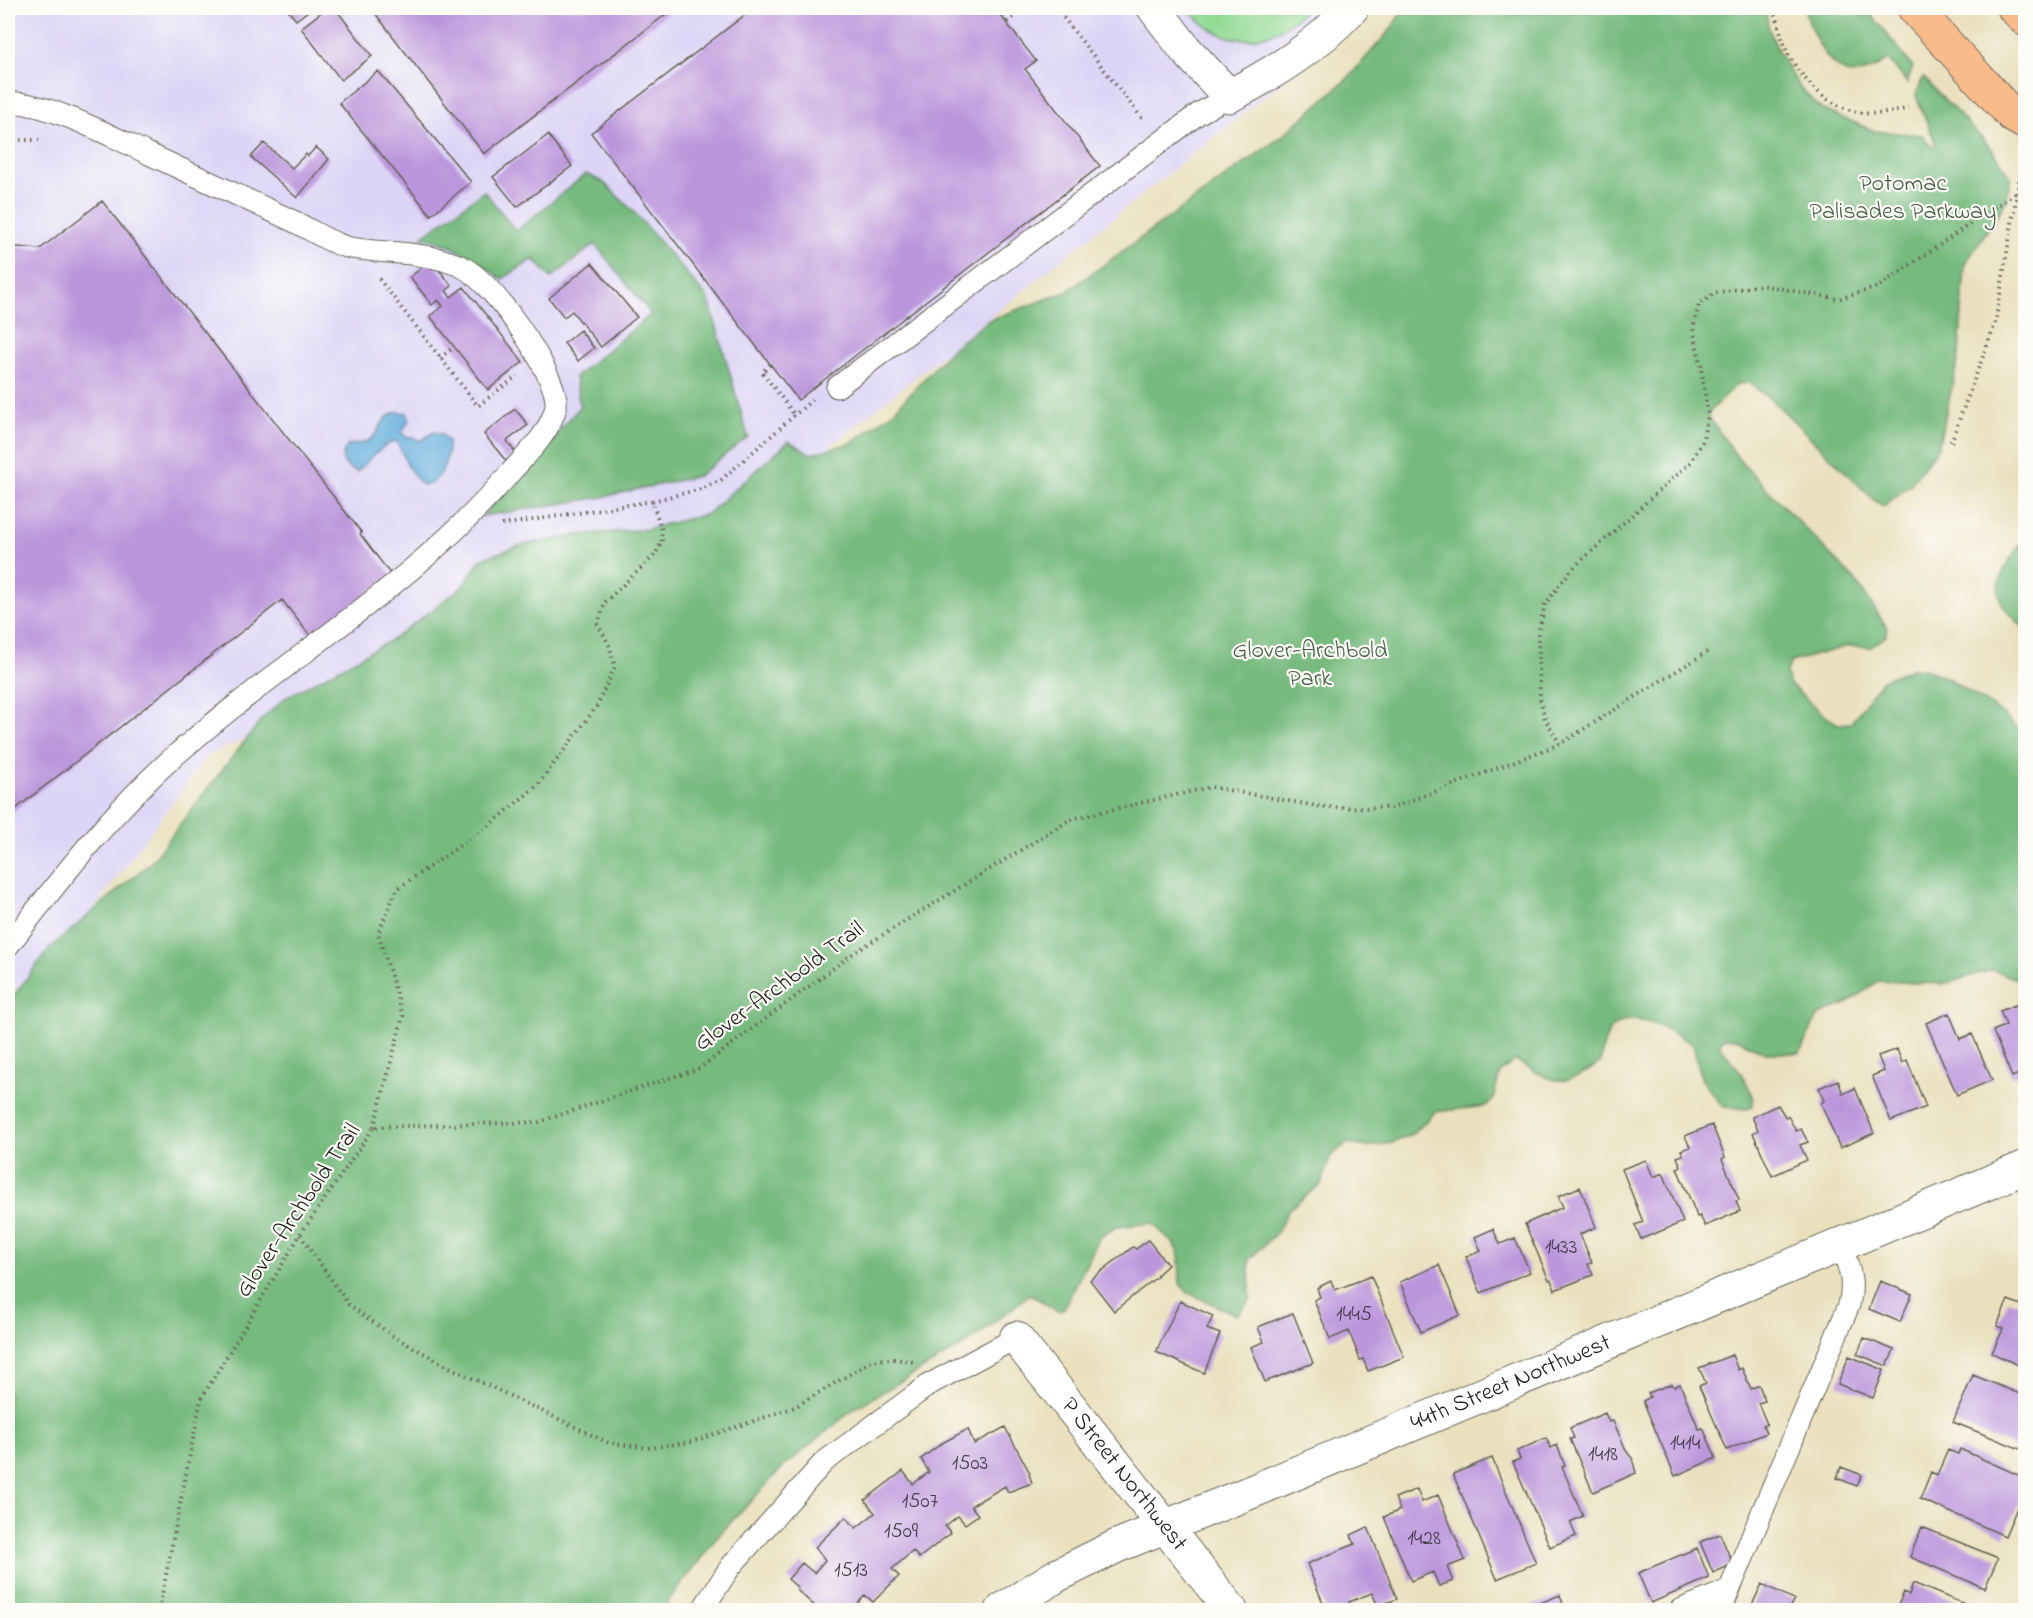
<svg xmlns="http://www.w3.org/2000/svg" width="2033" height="1618" font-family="'Indie Flower',sans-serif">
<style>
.built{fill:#ddd5f6}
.green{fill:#93da94;stroke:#587b58;stroke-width:1.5}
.forest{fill:#76ba7e;stroke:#496b4d;stroke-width:1.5}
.water{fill:#66afde;stroke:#41667d;stroke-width:1.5}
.building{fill:#bb96dc}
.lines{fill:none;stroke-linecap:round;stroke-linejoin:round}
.lane-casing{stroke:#646155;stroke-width:23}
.street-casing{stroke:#646155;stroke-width:35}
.highway-casing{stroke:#646155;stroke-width:35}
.path{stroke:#646155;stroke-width:4;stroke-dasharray:1.5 4.5;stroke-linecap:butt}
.lane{stroke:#fff;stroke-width:21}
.street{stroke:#fff;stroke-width:33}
.highway{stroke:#fabb8b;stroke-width:33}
.labels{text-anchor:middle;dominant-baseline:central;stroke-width:4.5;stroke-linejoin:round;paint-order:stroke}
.number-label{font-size:21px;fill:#443a4c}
.park-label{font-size:24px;fill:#465e46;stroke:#fdfcf7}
.street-label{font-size:24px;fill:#1c1c1c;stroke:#fdfcf7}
</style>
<rect width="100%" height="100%" fill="#fdfcf7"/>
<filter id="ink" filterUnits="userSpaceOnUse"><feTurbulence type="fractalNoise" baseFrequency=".0167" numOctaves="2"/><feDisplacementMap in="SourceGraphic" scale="12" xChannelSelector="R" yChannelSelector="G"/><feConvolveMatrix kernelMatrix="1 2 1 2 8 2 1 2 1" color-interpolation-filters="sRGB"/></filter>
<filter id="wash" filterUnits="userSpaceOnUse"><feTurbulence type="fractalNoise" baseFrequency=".008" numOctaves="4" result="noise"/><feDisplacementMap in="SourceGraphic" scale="24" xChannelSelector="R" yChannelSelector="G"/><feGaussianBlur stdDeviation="1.35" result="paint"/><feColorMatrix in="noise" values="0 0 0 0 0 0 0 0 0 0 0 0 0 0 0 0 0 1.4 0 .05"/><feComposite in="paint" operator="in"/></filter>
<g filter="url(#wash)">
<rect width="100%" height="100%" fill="#eae0be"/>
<path class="built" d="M8,8H1374L768,496L207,756L87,918L8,997Z"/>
<path class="green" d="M1187,8H1309C1299,15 1289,25 1279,30C1241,49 1213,37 1187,8Z"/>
<path class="forest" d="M1404,8H1765L1769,29L1779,53L1800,88L1821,109L1875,131L1922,135L1932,147L1936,144L1916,96L1923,77L1992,149L2011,177L2005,203L1965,264L1959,356L1938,447L1910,485L1884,506L1875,501L1773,401L1748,383L1737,384L1710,411L1708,416L1740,461L1855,580L1888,629L1886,636L1871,647L1848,646L1791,662L1786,673L1789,684L1825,716L1838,724L1851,723L1882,680L1912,668L1924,669L1946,677L1996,709L2025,734V982L1992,970L1943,984L1878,981L1848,1003L1817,1016L1800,1053H1766L1736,1039L1724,1038L1719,1045C1731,1060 1755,1087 1753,1106L1747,1109L1723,1107L1702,1080L1693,1045C1673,1031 1623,1002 1607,1036C1603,1044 1602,1055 1600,1063C1559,1092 1554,1081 1515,1060L1500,1073L1493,1099L1486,1106L1435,1112L1413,1134L1392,1143L1367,1147L1347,1143L1330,1157L1321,1184L1288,1210L1278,1231L1249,1260L1250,1300L1237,1315L1188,1293L1180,1284L1179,1254L1173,1243L1152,1223L1116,1227L1100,1237L1063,1310L1057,1311L1030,1294L969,1342L855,1408L782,1468L717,1537L662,1610H8V1003L50,948L151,862L262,719L285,698L393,639L462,587L481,559L522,545L578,535L647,529L707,514L789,441L811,454L851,443L892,413L954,347L989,320L1066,292L1282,136L1348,78L1391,29Z
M1804,8H1866L1913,67L1907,83L1889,60C1880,64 1864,75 1854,74C1826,71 1811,30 1804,8Z
M586,174L603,182L633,211L709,300L748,437L698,476L603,497L483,516L580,407L575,377L651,314L595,244L551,278L534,259L502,279C476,260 454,244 422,237L484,191L516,231Z
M2025,538L2026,629H2025C2018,622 2008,614 2003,605C1988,582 2013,556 2025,538Z"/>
<path class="water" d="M397,412L407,413L409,420L402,433L406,437H413L420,441L434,432L441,434L448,441C449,456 442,486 422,485L408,467L397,441C381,444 369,461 357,472C344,467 337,458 348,445C353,444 358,444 363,443C381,438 378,417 397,412Z"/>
<g id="blocks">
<path class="building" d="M286,8H312L296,20Z
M327,8H335L372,56L341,80L301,28Z
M371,8H674L484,154Z
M754,8H995L1036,61L1025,69L1100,166L798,400L591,133Z
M378,71L471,182L431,215L339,103Z
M548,135L572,166L517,207L493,177Z
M264,143L292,168L306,154L308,156L316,147L329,159L297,198L251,157Z
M102,201L362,533L360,534L392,576L312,638L282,600L8,815V246L40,249Z
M431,260L452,286L446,291L451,297L464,287L523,362L488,390L430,316L443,306L438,300L432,305L410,277Z
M592,263L637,317L601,347L572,311L564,317L549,298Z
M580,330L594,348L578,361L564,343Z
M515,409L528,425L507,441L516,453L506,461L484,434Z
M2018,1004L2023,1018L2025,1017V1071L2012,1077L1993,1031L2006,1025L2000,1011Z
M1949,1013L1960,1039L1972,1034L1992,1080L1957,1095L1926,1023Z
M1897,1049L1902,1063L1907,1060L1926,1107L1891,1121L1872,1076L1884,1071L1878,1056Z
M1838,1080L1843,1094L1855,1088L1874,1133L1840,1148L1821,1103L1824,1101L1819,1088Z
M1778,1105L1786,1118L1788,1116L1796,1131L1801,1129L1808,1142L1800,1145L1807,1160L1772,1176L1753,1133L1758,1130L1752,1117Z
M1712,1125L1725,1157L1722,1159L1739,1200L1736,1201L1740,1211L1705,1226L1700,1216L1697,1217L1695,1211L1677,1168L1681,1167L1677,1157L1683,1155L1681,1150L1690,1147L1685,1136Z
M1646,1160L1653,1177L1663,1173L1683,1222L1641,1239L1635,1225L1643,1222L1622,1169Z
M1580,1187L1596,1227L1580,1234L1592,1263L1588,1264L1593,1275L1555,1290L1551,1280H1549L1525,1224L1563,1207L1558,1196Z
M1493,1229L1500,1244L1515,1238L1530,1272L1481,1293L1466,1257L1481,1251L1475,1237Z
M1148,1240L1168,1265L1157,1275L1158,1276L1114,1311L1090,1280L1133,1247L1136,1249Z
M1439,1265L1460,1315L1421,1332L1400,1282Z
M1371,1276L1404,1357L1368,1371L1363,1359L1360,1360L1349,1331L1330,1339L1314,1300L1320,1297L1317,1288L1331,1281L1335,1290Z
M1880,1281L1912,1294L1900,1322L1869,1309Z
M2008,1300L2021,1305L2022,1300L2025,1302V1368L1992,1353L2003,1329L1997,1326Z
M1180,1301L1213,1316L1207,1329L1220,1334L1204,1373L1156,1352Z
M1293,1313L1313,1363L1265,1382L1251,1347L1264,1342L1258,1327Z
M1864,1338L1894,1350L1887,1366L1857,1354Z
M1732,1355L1738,1370L1742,1368L1751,1389L1759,1385L1765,1401L1758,1403L1767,1424L1763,1426L1766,1433L1727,1450L1699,1386L1706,1383L1699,1368Z
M1849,1356L1884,1370L1873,1398L1838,1384Z
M1973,1375L2025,1396V1451L1953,1422Z
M1672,1384L1674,1387L1680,1384L1699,1429L1703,1428L1716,1458L1675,1476L1643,1401L1650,1397L1648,1393Z
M1605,1413L1609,1422L1613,1421L1627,1452L1632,1458L1636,1473L1593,1492L1570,1439L1574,1438L1570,1428Z
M1005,1427L1030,1473L1029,1474L1032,1483L1008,1492L1005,1486L974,1504L971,1506L978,1515L965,1524L958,1516L945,1526L951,1533L919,1558L913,1551L892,1569L899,1576L873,1602L865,1595L853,1609L855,1610H819L797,1590L798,1588L788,1579L802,1563L814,1573L825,1560L815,1547L846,1517L856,1528L875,1513L865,1500L903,1471L913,1484L929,1472L921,1459L942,1443L968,1429L974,1444Z
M1546,1438L1551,1448L1557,1445L1565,1466L1562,1467L1583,1516L1570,1522L1576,1536L1550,1547L1513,1462L1520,1459L1517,1451Z
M1960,1449L2025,1478V1489L2005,1536L1920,1499L1931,1472L1937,1475L1948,1450L1958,1454Z
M1492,1458L1536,1563L1497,1579L1453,1474Z
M1841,1467L1862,1475L1857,1486L1837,1478Z
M1417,1489L1422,1502L1438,1495L1465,1560L1447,1567L1453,1581L1439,1586L1433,1572L1411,1581L1384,1517L1400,1510L1395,1498Z
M1368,1527L1397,1599L1378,1606L1372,1593L1349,1602L1352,1610H1326L1307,1564L1355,1544L1351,1535Z
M1922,1527L1998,1558L1985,1588L1910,1557Z
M1720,1534L1733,1564L1713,1573L1700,1542Z
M1697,1548L1709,1578L1651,1603L1638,1573Z
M1913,1583L1979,1610H1896L1904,1592L1909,1595Z
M1762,1584L1794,1599L1788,1610L1750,1609Z
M1560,1595L1565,1610H1531L1530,1607Z"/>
</g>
</g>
<g filter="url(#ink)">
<use href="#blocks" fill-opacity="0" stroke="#646155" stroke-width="1.5"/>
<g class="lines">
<g class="lane-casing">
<path id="lane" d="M8,103C43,100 115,138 149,154C197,176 245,199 293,221C310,229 333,245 351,248C388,254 423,251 458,265C489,276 548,362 555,395C557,401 556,409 553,416C545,438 525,456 510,473C412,588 280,661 169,761C108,816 58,882 8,946
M837,387L1198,114L1229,96
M702,1610L731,1566L824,1462L930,1384L1016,1338
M1680,1610L1729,1590
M1721,1610L1849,1305C1855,1281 1849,1268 1841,1244"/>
</g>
<g class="street-casing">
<g id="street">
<path d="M1154,8L1185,49L1229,96C1276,72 1317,46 1352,8"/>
<path id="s1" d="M1016,1338L1231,1610"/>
<path id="s2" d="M1002,1610L1056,1576L1117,1546L1251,1492L2026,1167"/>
</g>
</g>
<g class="highway-casing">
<path id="highway" d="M1914,8L2013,116L2026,123
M2014,8L2026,20"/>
</g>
<path class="path" d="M1056,8L1144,121
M1776,8V15C1780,28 1783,47 1791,59C1818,103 1857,125 1908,108
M1007,22L1025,8
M8,140H39
M379,279L478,406L517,376
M440,358L454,347
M770,365L762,372L794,414
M1951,442L1995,324L2022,163
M502,525L652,501
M1560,744L1545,719L1540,698L1538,634L1545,604L1571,570L1691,462L1702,442L1708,416L1701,364L1693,329L1699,304L1715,293L1761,285L1839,299L1878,287L2017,192
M374,1127L403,1016L378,933L397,889L490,825L538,785L597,706L615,666L609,645L598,624L605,602L655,555L662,542L661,528L652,501L701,489L721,480L813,399
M300,1235L349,1305L393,1336L445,1365L609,1443L650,1448L691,1442L795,1407L870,1362C885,1358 897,1358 913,1362
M159,1610L201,1399L300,1235L374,1127L539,1122L700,1068L855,952L1071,819L1211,787L1322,807L1392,808L1560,744L1710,650"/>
<use href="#lane" class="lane"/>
<use href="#street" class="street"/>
<use href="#highway" class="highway"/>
</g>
</g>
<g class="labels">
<g class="number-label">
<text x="1561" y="1248">1433</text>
<text x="1354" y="1315">1445</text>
<text x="1685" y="1444">1414</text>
<text x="1603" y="1455">1418</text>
<text x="970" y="1464">1503</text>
<text x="920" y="1502">1507</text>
<text x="901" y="1532">1509</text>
<text x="1424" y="1539">1428</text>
<text x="851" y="1571">1513</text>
</g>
<g class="park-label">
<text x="1903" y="184">Potomac<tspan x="1903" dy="28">Palisades Parkway</tspan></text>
<text x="1310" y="651">Glover-Archbold<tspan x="1310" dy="28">Park</tspan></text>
</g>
<g class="street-label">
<text transform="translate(780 987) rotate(-36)">Glover-Archbold Trail</text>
<text transform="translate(299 1211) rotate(-56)">Glover-Archbold Trail</text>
<text stroke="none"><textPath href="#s2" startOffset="558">44th Street Northwest</textPath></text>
<text stroke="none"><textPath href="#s1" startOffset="174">P Street Northwest</textPath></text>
</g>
</g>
<rect width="2033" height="1618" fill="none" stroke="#fdfcf7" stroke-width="30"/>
</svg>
